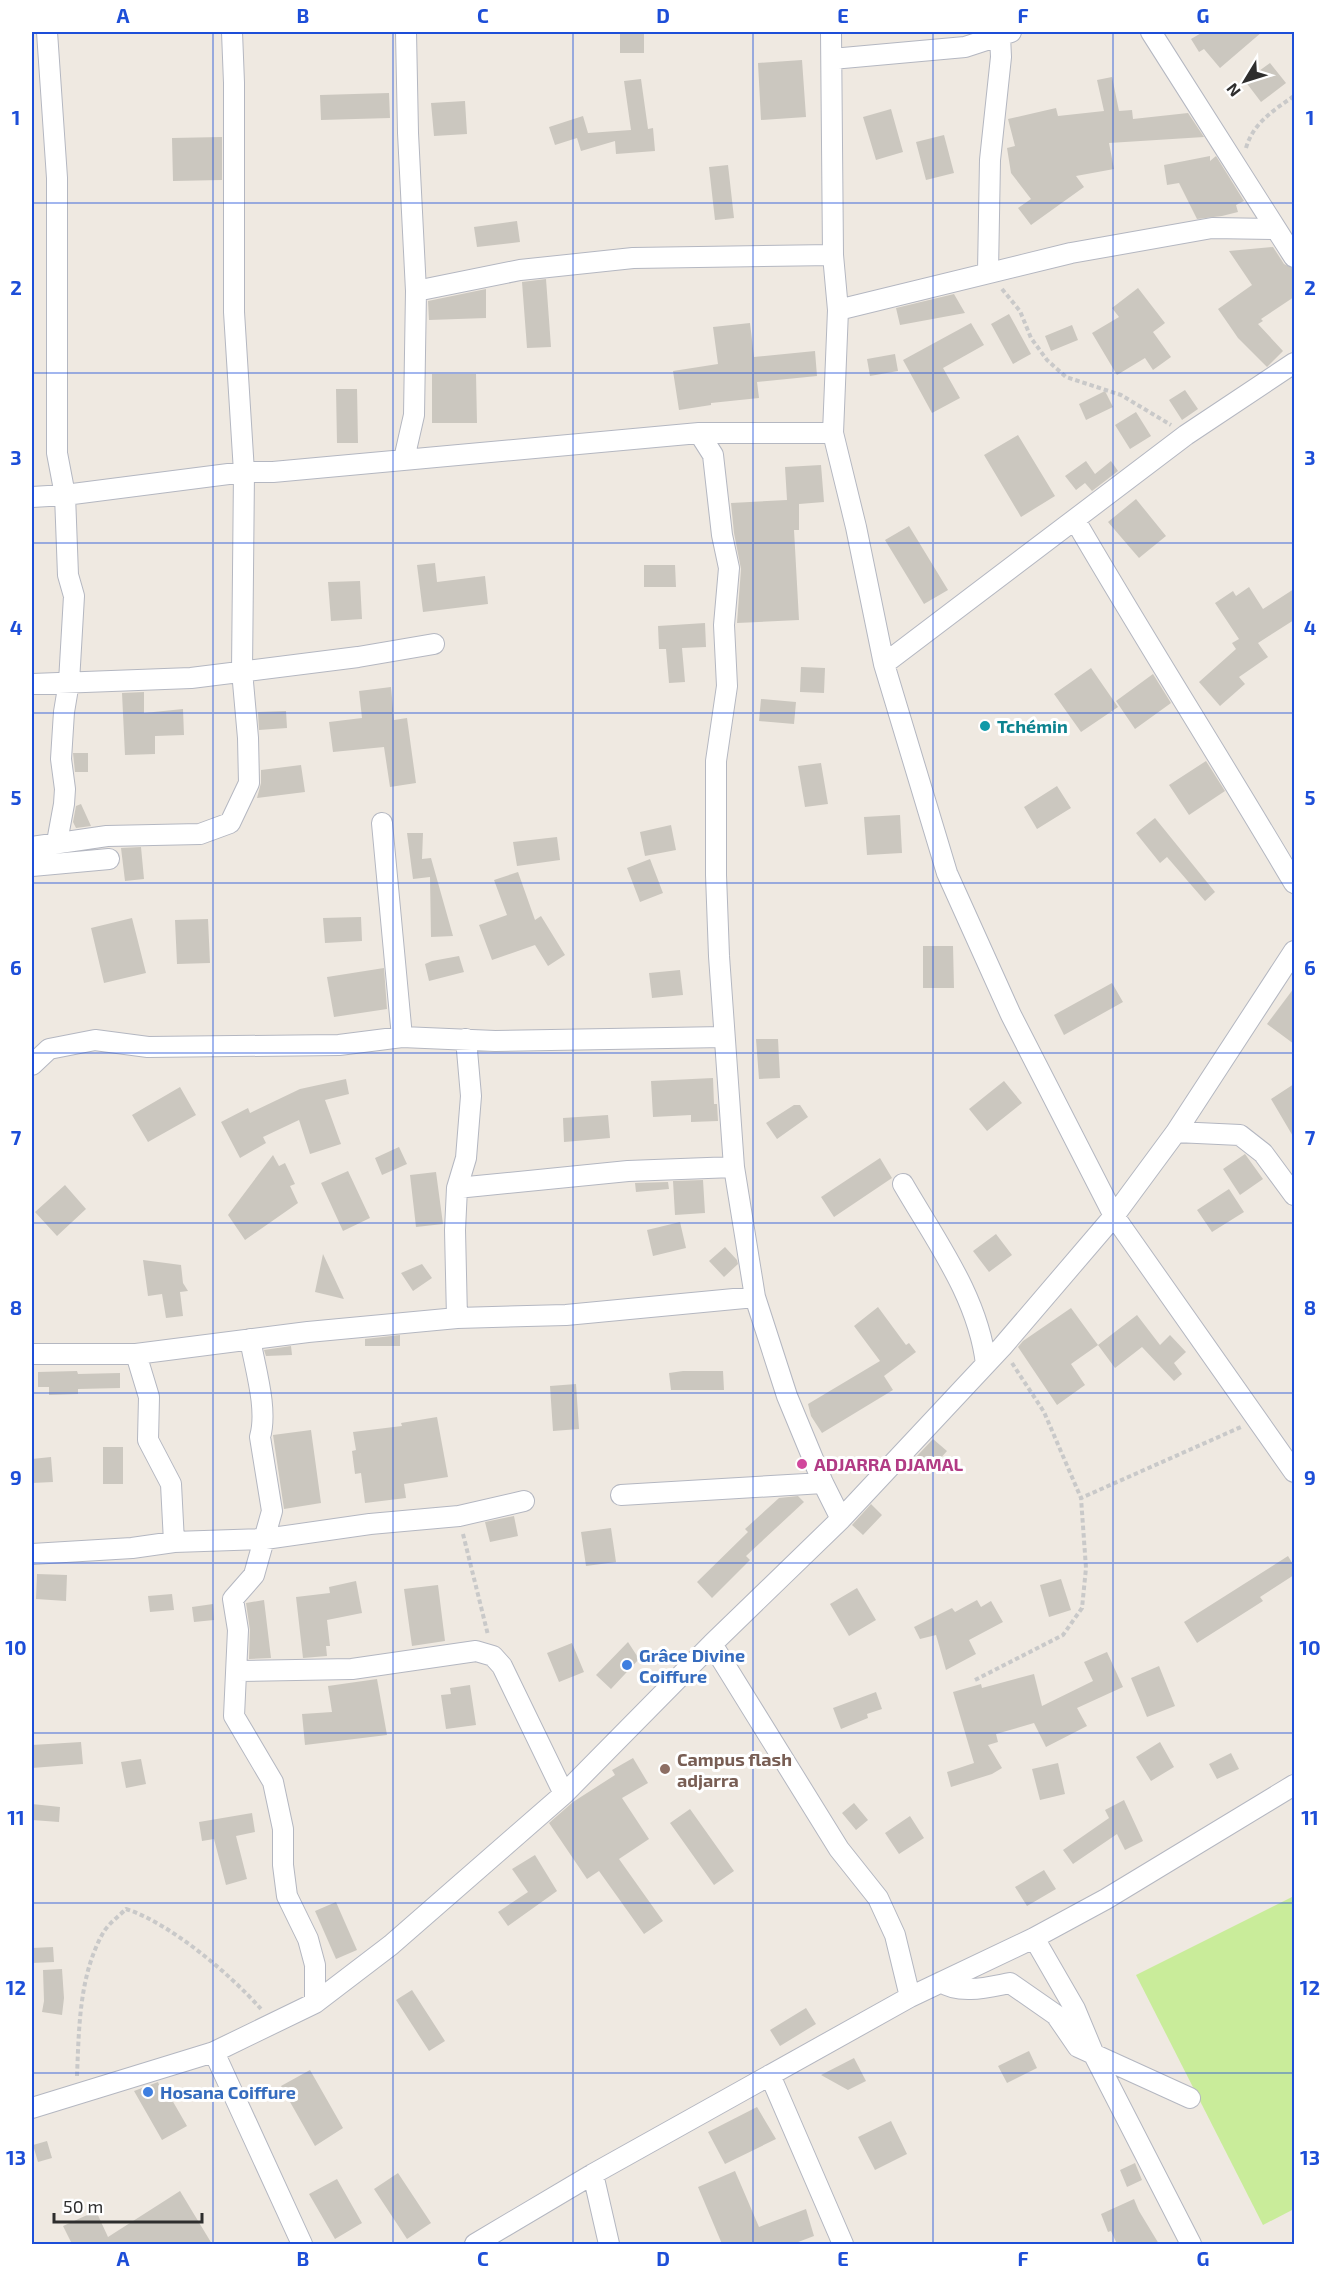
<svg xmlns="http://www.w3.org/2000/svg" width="1326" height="2276" font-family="'Exo 2',sans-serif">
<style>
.pitch{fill:#c9ec9a}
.building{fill:#cbc7bf}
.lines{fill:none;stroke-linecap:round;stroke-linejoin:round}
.minor-casing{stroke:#b4b7c1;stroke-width:22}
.path{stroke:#c9c9c9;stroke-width:4;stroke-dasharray:4.5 3;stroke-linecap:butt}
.minor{stroke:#fff;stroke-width:20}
.grid{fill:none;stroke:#1d4ed8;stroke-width:1.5;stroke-opacity:0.55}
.culture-dot{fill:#0f9aa8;stroke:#fff;stroke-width:2}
.hotel-dot{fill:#d1479c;stroke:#fff;stroke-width:2}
.shop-dot{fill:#3f7fe0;stroke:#fff;stroke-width:2}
.education-dot{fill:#8d6e63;stroke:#fff;stroke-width:2}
.labels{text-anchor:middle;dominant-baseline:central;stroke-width:6;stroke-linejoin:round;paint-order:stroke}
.culture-label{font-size:18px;font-weight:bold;fill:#0d838f;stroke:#fff;text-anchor:start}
.hotel-label{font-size:18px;font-weight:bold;fill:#b23c85;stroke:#fff;text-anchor:start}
.shop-label{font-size:18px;font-weight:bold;fill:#366cbe;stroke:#fff;text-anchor:start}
.education-label{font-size:18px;font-weight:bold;fill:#785e54;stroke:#fff;text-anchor:start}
.neatline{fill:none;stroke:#1d4ed8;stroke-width:2}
.grid-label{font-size:20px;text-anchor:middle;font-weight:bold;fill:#1d4ed8}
</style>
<rect width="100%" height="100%" fill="#efe9e1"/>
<path class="pitch" d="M1294,1896V2209L1263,2225L1136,1975Z"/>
<path class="building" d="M620,32H644V53H620Z
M1203,32H1262L1220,68L1204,49L1199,52L1191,39Z
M802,60L806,117L761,120L758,63Z
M1270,63L1286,83L1261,102L1245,81Z
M1112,77L1119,111L1132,110L1133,119L1188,113L1204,137L1109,143L1114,169L1076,176L1084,187L1031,225L1018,208L1031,199L1011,173L1007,148L1015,146L1008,119L1056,108L1058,116L1104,111L1097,80Z
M641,79L648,129L653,128L655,151L616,154L615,141L581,151L577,138L555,145L549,127L583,116L588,133L631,130L624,81Z
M389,93L390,118L321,120L320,95Z
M465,101L467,134L434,136L431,103Z
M891,109L903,152L876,160L863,117Z
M944,135L954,173L926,180L916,142Z
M222,137V180L173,181L172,138Z
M1210,156V161L1216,156L1244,201L1236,205L1238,212L1222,216L1197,219L1179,183L1167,185L1164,165Z
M728,165L734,218L715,220L709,167Z
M517,221L520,242L477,247L474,227Z
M1273,247L1284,264L1294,269V297L1261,319L1263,321L1258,324L1283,351L1267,367L1238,338L1218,309L1252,285L1229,251Z
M546,279L551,347L527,348L522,282Z
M1138,288L1165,323L1153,332L1171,357L1153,370L1145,358L1117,375L1092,333L1119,317L1112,308Z
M486,289V318L429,320L428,301Z
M954,294L965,313L900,325L896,308Z
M1009,314L1031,354L1013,364L991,324Z
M750,323L754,357L815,351L817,376L757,382L759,398L711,403V405L679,410L673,371L718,364L713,327Z
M971,323L984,345L943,368L960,398L932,413L903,360Z
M1072,325L1078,340L1051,351L1045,336Z
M895,354L898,371L870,376L867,359Z
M432,374H476L477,423H432Z
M336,389H357L358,443H337Z
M1185,390L1198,409L1182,420L1169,400Z
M1105,391L1113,407L1086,420L1079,404Z
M1136,412L1151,436L1130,449L1115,425Z
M1018,435L1055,496L1021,517L984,455Z
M1086,461L1095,474L1111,461L1118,471L1092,491L1085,483L1076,490L1065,476Z
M821,465L824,502L799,504V530H794L799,620L737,623L741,569L734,533L731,503L787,500L785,467Z
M1136,499L1166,536L1139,558L1108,522Z
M909,526L948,590L924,604L885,540Z
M435,563L437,582L485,576L488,604L423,612L417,565Z
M644,565H675L676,587H644Z
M360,581L362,619L331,621L328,582Z
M1249,587L1263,609L1294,589V620L1258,643L1268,657L1239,677L1245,684L1220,706L1199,682L1236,649L1232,643L1239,639L1215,603L1233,591L1236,596Z
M705,623L706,647L682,648L685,682L669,683L666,649H659L658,626Z
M801,667L825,668L824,693L800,692Z
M1091,668L1118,707L1081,732L1054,694Z
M1153,674L1171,703L1135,729L1116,701Z
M391,687L394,720L407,718L416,783L390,787L384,747L333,752L329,722L362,718L359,691Z
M144,692V713L183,709L184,735L155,736V754L125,755L122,693Z
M761,699L796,702L794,724L759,721Z
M286,711L287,728L259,730L258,712Z
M73,753H88V772H75Z
M1206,761L1225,791L1189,815L1169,785Z
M821,763L828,804L805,807L798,766Z
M301,765L305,792L257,798L261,783V770Z
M1057,786L1071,808L1037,829L1024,807Z
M81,804L91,826L76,828L73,822L76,806Z
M900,815L902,853L867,855L864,817Z
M1155,818L1215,892L1205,901L1167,857L1160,863L1136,833Z
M671,825L676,850L645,856L640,832Z
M407,833H423L422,859L431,858L453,936L431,937L430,877L413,879Z
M557,837L560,860L517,866L513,842Z
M141,847L144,879L125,881L121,848Z
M650,859L663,893L640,902L627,868Z
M518,872L535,920L541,916L565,955L548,966L535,945L492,960L479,925L507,915L494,880Z
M361,917L362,941L325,943L323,918Z
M132,918L146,973L104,983L91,928Z
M208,919L210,963L177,964L175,920Z
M923,946H953L954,988H923Z
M459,956L464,972L429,981L425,964L432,961Z
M384,968L387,1009L334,1017L327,977Z
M680,970L683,995L652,998L649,973Z
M1112,983L1123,1002L1064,1035L1054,1015Z
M1294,988V1044L1267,1024Z
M756,1039H778L780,1078L759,1079Z
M713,1078L714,1104H717L718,1121L691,1122V1115L653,1117L651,1081Z
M346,1079L349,1094L325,1100L341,1144L310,1154L299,1120L263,1137L266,1143L240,1158L221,1122L248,1108L250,1113L300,1089Z
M1004,1081L1022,1103L987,1131L969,1109Z
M1294,1084V1138L1271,1099Z
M180,1087L196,1115L148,1142L132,1115Z
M794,1105H800L808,1117L777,1139L766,1123Z
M608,1115L610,1138L564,1142L563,1118Z
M399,1147L407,1164L382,1175L375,1158Z
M1245,1154L1263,1179L1240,1195L1223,1169Z
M273,1155L279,1166L285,1163L295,1184L290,1186L298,1203L245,1240L228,1215Z
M880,1158L892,1178L834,1217L821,1197Z
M348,1171L370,1218L343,1231L321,1183Z
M436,1172L443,1224L416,1227L410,1175Z
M703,1180L705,1213L675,1215L673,1181Z
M668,1182L669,1189L636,1192L635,1183Z
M65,1185L86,1209L57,1236L35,1212Z
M1229,1189L1244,1212L1212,1232L1197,1210Z
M680,1222L686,1248L653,1256L647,1230Z
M996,1234L1012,1255L989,1272L973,1251Z
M725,1247L737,1260L738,1264L724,1277L709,1261Z
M323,1254L344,1299L315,1292Z
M143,1260L181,1265L183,1283L188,1291L180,1292L183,1316L166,1318L162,1294L148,1296Z
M422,1264L432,1278L413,1291L401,1273Z
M878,1307L906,1345L909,1343L916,1352L884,1376L893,1390L822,1433L811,1416L808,1404L880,1361L854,1326Z
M1071,1308L1098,1345L1071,1364L1085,1385L1057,1405L1018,1347L1023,1341Z
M1137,1315L1160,1345L1170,1335L1186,1352L1174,1363L1182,1374L1174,1381L1142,1347L1115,1368L1098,1345Z
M400,1335V1346H365V1339Z
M291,1346L292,1355L266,1356L264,1350Z
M77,1371L78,1374L120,1373V1388L78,1389V1394L49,1395V1387H38V1372Z
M683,1371H723L724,1390H671L669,1373Z
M576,1384L579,1429L553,1431L550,1386Z
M437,1417L448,1477L404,1484L406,1498L365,1503L361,1473L355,1474L352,1451L356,1450L353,1432L402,1426L401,1423Z
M311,1430L321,1503L284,1509L273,1435Z
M933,1439L947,1451L930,1470L916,1457Z
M103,1447H123V1484H103Z
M51,1457L53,1482L32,1483V1459Z
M798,1496L804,1502L746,1556L750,1560L712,1598L697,1582L748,1532L745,1529L779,1498Z
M871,1504L882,1515L863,1535L852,1525Z
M514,1516L518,1536L490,1542L485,1522Z
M611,1528L616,1562L586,1566L581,1532Z
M1288,1556L1294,1566V1575L1260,1597L1263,1601L1197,1643L1184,1622Z
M37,1574L67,1575L66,1601L36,1599Z
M1061,1579L1071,1610L1049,1617L1040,1585Z
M356,1581L362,1613L327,1620L330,1646H326L327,1656L303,1658L296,1597L330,1593L329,1587Z
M438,1585L445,1641L412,1646L404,1589Z
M857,1588L876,1620L849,1636L830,1604Z
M172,1594L174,1610L150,1612L148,1596Z
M264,1600L271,1658L249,1659L250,1630L246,1603Z
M977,1600L981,1607L991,1601L1003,1622L969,1640L976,1654L946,1670L936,1635L920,1639L914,1627L952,1608L955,1612Z
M213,1604L214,1620L194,1622L192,1607Z
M628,1642L639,1659L611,1689L596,1675Z
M572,1643L584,1672L559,1682L547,1653Z
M1107,1652L1123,1687L1077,1708L1087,1726L1046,1747L1034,1723L996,1734L998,1742L988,1745L1002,1768L992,1774L951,1787L947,1772L974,1763L953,1692L981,1684L982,1688L1034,1674L1042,1706L1093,1681L1084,1662Z
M1159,1666L1175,1706L1147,1717L1131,1678Z
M377,1679L387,1735L305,1745L302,1714L332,1712L328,1686Z
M470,1685L476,1725L446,1729L441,1695L451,1694L450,1688Z
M876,1692L882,1709L867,1714L868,1718L841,1729L833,1708Z
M81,1742L83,1764L32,1768V1745Z
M1160,1742L1174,1767L1151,1781L1136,1757Z
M1231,1753L1239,1769L1217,1779L1209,1764Z
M633,1758L648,1783L622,1798L649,1839L619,1859L663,1921L644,1934L599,1871L587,1879L549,1823L573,1802L615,1775L612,1770Z
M141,1759L146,1784L126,1788L121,1762Z
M1058,1763L1065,1794L1040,1800L1032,1769Z
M1124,1800L1143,1841L1125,1850L1117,1834L1073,1864L1063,1850L1109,1818L1105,1810Z
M854,1803L868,1820L856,1830L842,1813Z
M32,1804L60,1807L59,1822L32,1820Z
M690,1809L734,1871L714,1885L670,1823Z
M252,1813L255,1832L236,1836L247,1879L226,1885L214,1839L202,1841L199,1822Z
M910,1816L924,1838L899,1854L885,1833Z
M535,1855L557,1891L508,1926L498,1912L528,1892L512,1869Z
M1044,1870L1056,1889L1027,1906L1015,1887Z
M336,1902L357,1950L336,1959L315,1911Z
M53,1947L54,1962L32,1963V1948Z
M62,1969L64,1998L62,2015L42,2012L44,2001L43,1970Z
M412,1990L445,2041L429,2051L396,2000Z
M806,2008L816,2024L780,2046L770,2030Z
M1029,2051L1037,2068L1007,2083L998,2066Z
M854,2058L866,2081L848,2090L821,2075Z
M310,2070L343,2128L315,2146L281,2086Z
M158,2082L163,2095L168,2093L187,2126L162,2140L134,2091Z
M757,2107L776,2139L725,2164L708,2132Z
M891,2121L907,2154L875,2170L858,2137Z
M47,2141L52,2158L38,2162L33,2145Z
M1135,2163L1142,2180L1127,2187L1120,2170Z
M735,2171L759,2227L806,2209L814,2236L793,2244H722L698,2187Z
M398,2173L431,2223L407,2239L374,2189Z
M337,2179L362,2223L335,2239L309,2194Z
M180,2191L212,2244H72L63,2226L96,2211L108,2237Z
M1134,2199L1139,2211L1159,2244H1117L1111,2231L1108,2232L1101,2214Z"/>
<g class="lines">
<g class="minor-casing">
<path id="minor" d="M47,32L57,178V453L65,495L68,575L74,596L69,682L64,712L61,759L65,789L64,804L57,842
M831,32L833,255L838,310L833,433L856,527L884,664L947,873L1011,1015L1114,1216L1294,1472
M1151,32L1294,257
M832,59L965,47L1011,32
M988,272L990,160L1001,57L1000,36
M416,291L520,270L633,258L833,255
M838,310L1071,253L1212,228L1275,229
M699,433L713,455L722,535L729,568L724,625L727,686L716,761V875L719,956L734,1167L755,1297L787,1396L823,1483L841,1519
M404,459L414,415L416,291L408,133L406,32
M32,497L65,495L244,472H273L699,433H833
M1075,520C1146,642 1222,761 1294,883
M884,664L1186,435L1294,363
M32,684L191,678L358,657L434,644
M382,823L402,1037
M32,847L107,836L200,834L230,823L249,783L248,738L242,671L244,472L234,312V83L232,32
M32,866L109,859
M32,1065L49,1049L95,1040L148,1047L339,1045L402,1037L495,1041L724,1037
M1176,1132L1240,1135L1263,1153L1294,1195
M903,1184C936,1241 978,1297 986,1364
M457,1188L628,1171L734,1167
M457,1318L455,1230L457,1188L466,1158L471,1096L466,1039
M250,1339C255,1368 268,1409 260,1437L272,1511L254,1575L233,1599L238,1630L234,1716L273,1782L283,1829V1865L287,1896L308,1939L315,1965V2003
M32,1354H136L308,1332L457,1318L566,1315L755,1297
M136,1354L149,1397L148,1440L171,1484L174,1542
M621,1495L823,1483
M32,1554L132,1548L174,1542L265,1539L370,1524L459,1516L524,1501
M712,1644L839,1849L878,1898L895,1935L910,1997
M238,1671L352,1669L476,1651L493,1656L502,1666L564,1794
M1034,1938L1075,2009L1095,2057L1191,2244
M941,1982C960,1995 989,1987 1010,1983L1056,2015L1078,2047L1190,2098
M214,2052L302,2244
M770,2075L843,2244
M32,2108L214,2052L315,2003L391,1945L564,1794L712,1644L841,1519L1002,1347L1114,1216L1176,1132L1294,951
M593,2174L609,2244
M475,2244L593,2174L910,1997L1034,1938L1106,1899L1294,1785"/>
</g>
<path class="path" d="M1246,148C1253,123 1274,110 1294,96
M1002,289L1020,311L1031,338L1047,360L1066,377L1121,395L1171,425
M1012,1363L1044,1412L1081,1498
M463,1534L488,1635
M975,1680L1063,1635L1082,1608L1086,1568L1081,1498L1241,1427
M77,2076C79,2028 79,1976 103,1933C108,1924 119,1916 126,1909C170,1923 230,1974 261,2009"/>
<use href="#minor" class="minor"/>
</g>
<path class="grid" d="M213,32V2244M393,32V2244M573,32V2244M753,32V2244M933,32V2244M1113,32V2244M32,203H1294M32,373H1294M32,543H1294M32,713H1294M32,883H1294M32,1053H1294M32,1223H1294M32,1393H1294M32,1563H1294M32,1733H1294M32,1903H1294M32,2073H1294"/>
<circle class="culture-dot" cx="985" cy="726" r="6"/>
<circle class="hotel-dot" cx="802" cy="1464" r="6"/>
<g class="shop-dot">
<circle cx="627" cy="1665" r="6"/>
<circle cx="148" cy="2092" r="6"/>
</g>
<circle class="education-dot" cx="665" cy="1769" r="6"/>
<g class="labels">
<g class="culture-label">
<text x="997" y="726">Tchémin</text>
</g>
<g class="hotel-label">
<text x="814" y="1464">ADJARRA DJAMAL</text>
</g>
<g class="shop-label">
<text x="639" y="1655">Grâce Divine<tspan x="639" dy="21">Coiffure</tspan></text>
<text x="160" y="2092">Hosana Coiffure</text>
</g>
<g class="education-label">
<text x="677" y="1759">Campus flash<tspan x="677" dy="21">adjarra</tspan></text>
</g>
</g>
<rect width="1326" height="2276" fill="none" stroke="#ffffff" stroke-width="66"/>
<g transform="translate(1245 81) rotate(232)" stroke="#ffffff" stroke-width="4.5" paint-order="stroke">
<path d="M0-4.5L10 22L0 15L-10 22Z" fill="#2e2e2e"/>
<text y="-9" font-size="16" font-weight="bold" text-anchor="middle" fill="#2e2e2e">N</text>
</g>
<path d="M54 2213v9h148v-9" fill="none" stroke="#2e2e2e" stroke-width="3"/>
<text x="63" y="2213" font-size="18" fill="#2e2e2e" stroke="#ffffff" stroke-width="4.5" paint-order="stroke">50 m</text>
<rect x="33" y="33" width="1260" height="2210" class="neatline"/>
<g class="grid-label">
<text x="123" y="23">A</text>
<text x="303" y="23">B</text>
<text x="483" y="23">C</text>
<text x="663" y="23">D</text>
<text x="843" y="23">E</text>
<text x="1023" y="23">F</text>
<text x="1203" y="23">G</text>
<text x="16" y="125">1</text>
<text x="1310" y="125">1</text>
<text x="16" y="295">2</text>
<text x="1310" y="295">2</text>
<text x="16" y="465">3</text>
<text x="1310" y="465">3</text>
<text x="16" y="635">4</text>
<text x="1310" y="635">4</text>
<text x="16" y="805">5</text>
<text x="1310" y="805">5</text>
<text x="16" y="975">6</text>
<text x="1310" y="975">6</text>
<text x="16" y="1145">7</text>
<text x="1310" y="1145">7</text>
<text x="16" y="1315">8</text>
<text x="1310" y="1315">8</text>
<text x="16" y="1485">9</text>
<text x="1310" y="1485">9</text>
<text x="16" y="1655">10</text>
<text x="1310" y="1655">10</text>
<text x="16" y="1825">11</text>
<text x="1310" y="1825">11</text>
<text x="16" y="1995">12</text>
<text x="1310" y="1995">12</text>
<text x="16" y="2165">13</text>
<text x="1310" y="2165">13</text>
<text x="123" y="2266">A</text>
<text x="303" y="2266">B</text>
<text x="483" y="2266">C</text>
<text x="663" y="2266">D</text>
<text x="843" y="2266">E</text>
<text x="1023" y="2266">F</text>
<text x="1203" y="2266">G</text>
</g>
</svg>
